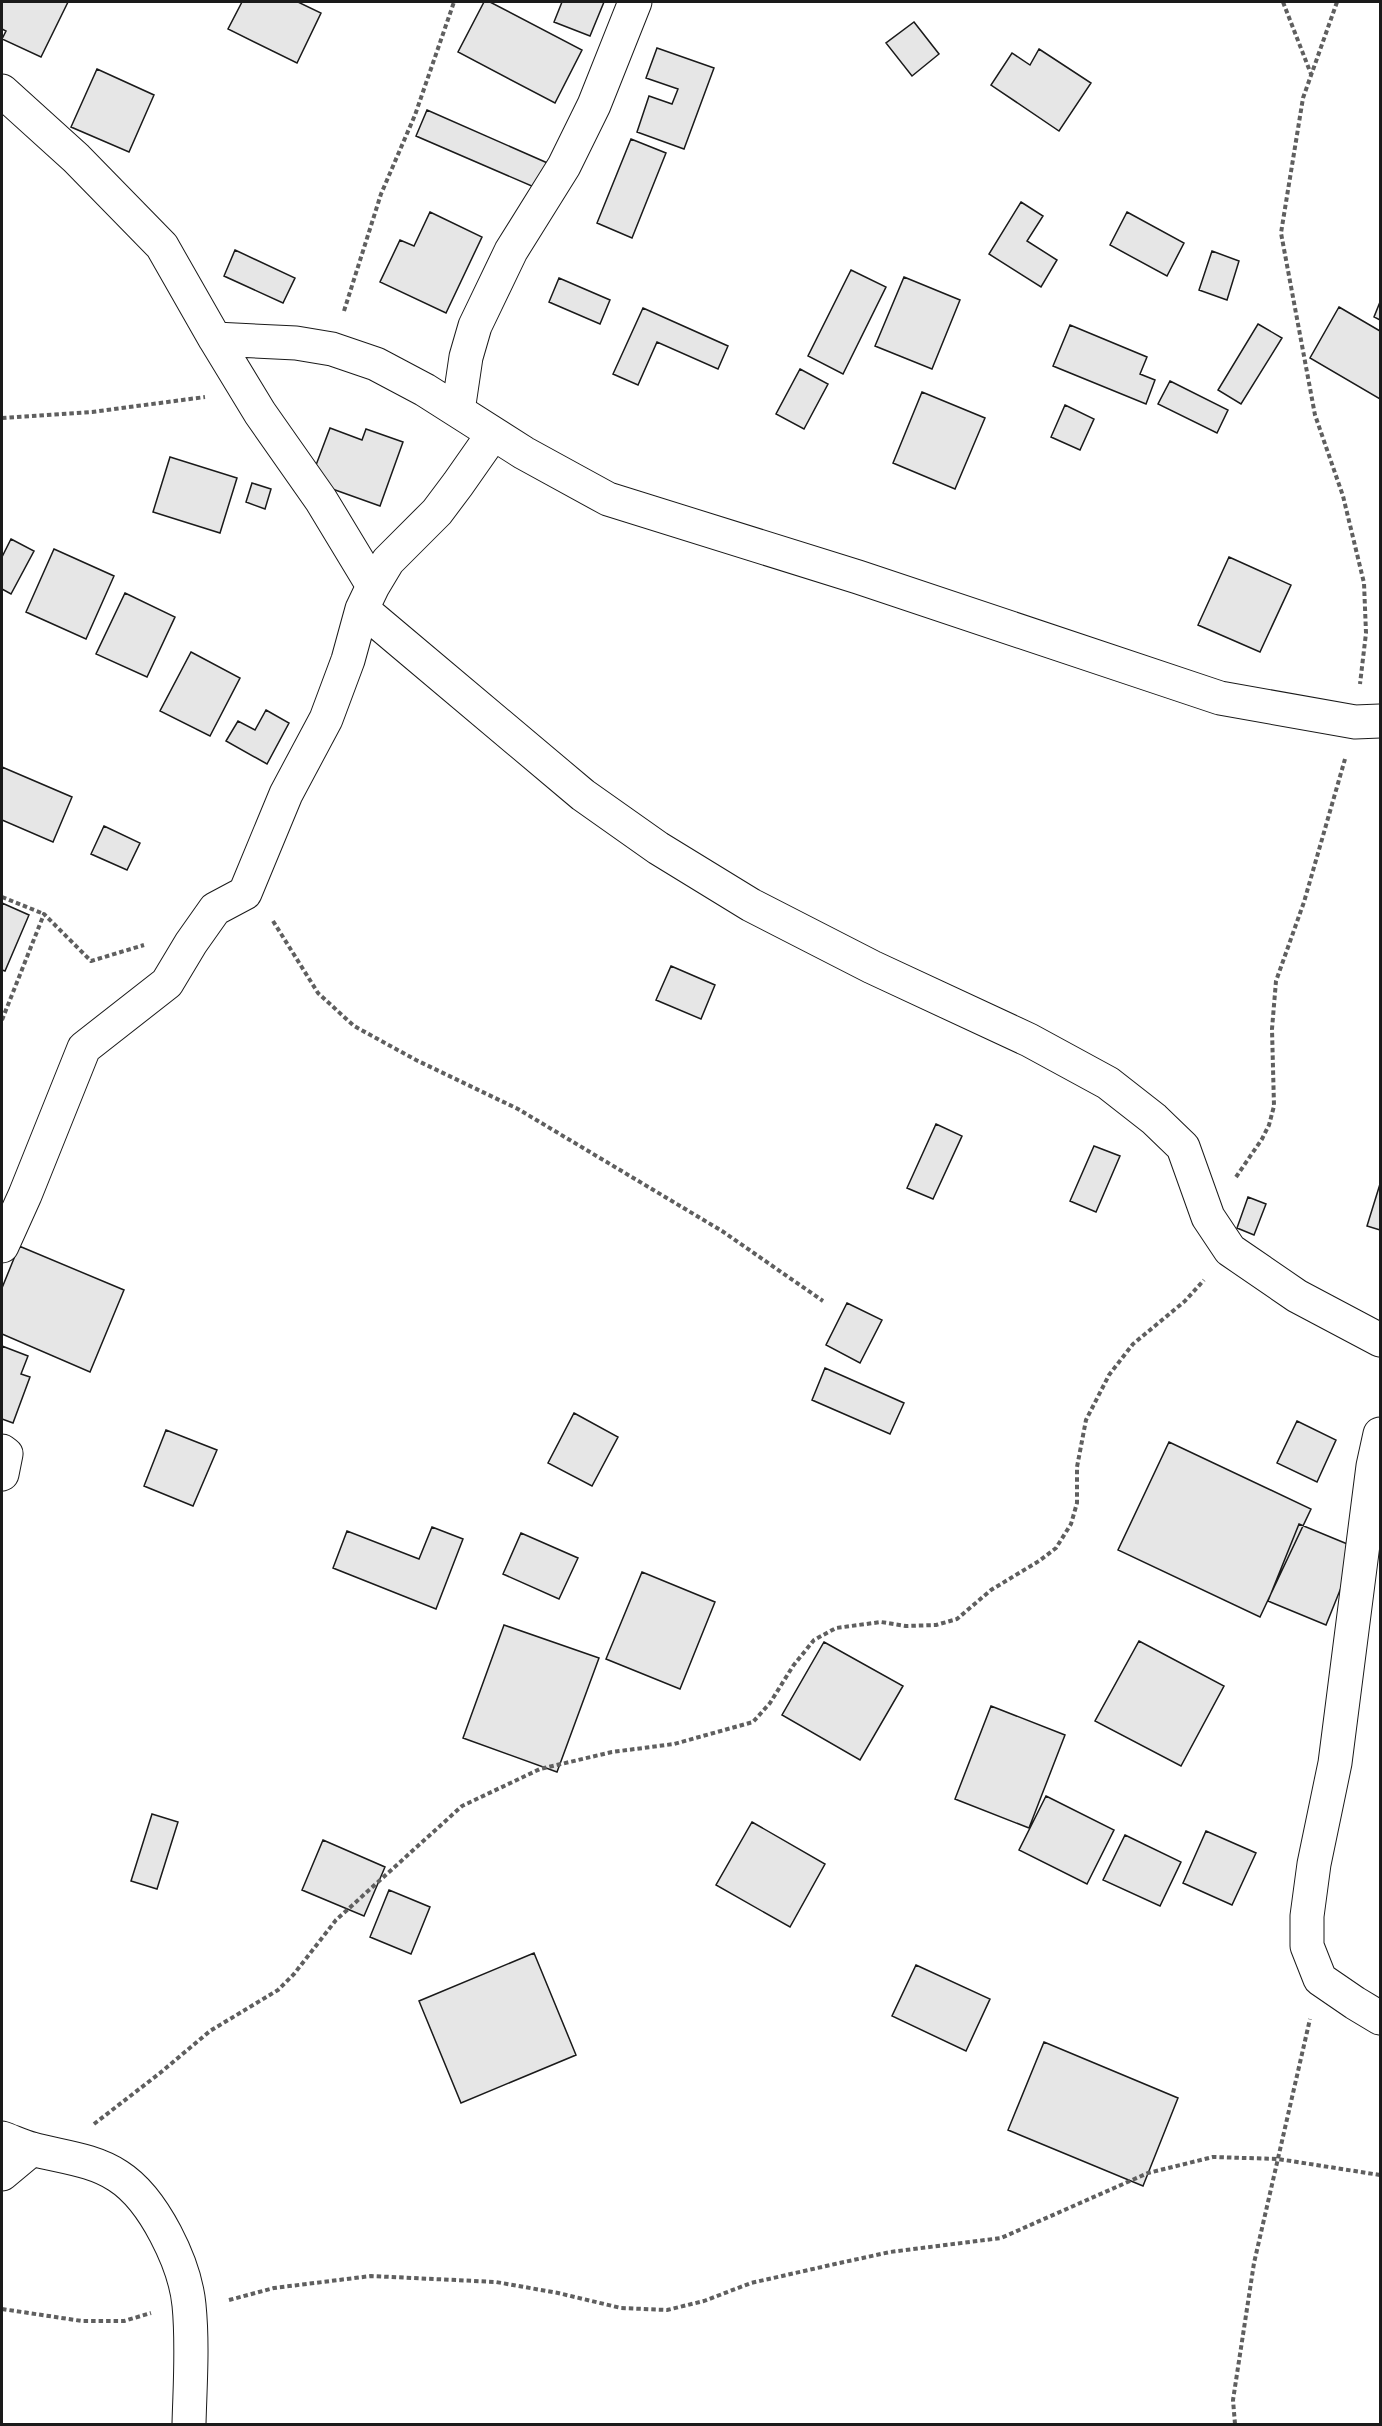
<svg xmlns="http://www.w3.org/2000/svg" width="1382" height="2426" font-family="Helvetica,sans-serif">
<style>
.building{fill:#e6e6e6;stroke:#1a1a1a;stroke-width:1.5}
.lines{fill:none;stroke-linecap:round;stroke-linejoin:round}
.street-casing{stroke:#1a1a1a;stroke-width:35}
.path{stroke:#5f5f5f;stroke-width:4;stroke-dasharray:4.5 3;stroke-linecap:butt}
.street{stroke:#fff;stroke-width:33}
</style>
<rect width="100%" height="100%" fill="#fff"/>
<path class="building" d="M2,2H68L41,57L2,39L6,31L2,29Z
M242,2H298L321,13L297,63L228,29Z
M484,2H490L582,50L555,103L458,52Z
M562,2H604L590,36L554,22Z
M914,22L939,54L912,76L886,43Z
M657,48L714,68L684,149L637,132L649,96L672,104L678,89L646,78Z
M1039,49L1091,83L1059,131L991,85L1012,53L1030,65Z
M97,69L154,95L129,152L71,127Z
M427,110L552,165L541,190L416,136Z
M631,139L666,153L632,238L597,223Z
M1021,202L1043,216L1027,241L1057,260L1041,287L989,254Z
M430,212L482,237L446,313L380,282L400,240L414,246Z
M1127,212L1184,243L1167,276L1110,245Z
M235,250L295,278L283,303L224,276Z
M1212,251L1239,261L1227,300L1199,290Z
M851,270L886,287L843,374L808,356Z
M904,277L960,300L932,369L875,346Z
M559,278L610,300L600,324L549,302Z
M1380,302V320L1374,317Z
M1339,307L1380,331V399L1310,358Z
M643,308L728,346L718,369L657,342L638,385L613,374Z
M1258,324L1282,338L1241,404L1218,390Z
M1070,325L1147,357L1140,374L1155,380L1146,404L1053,366Z
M800,369L828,384L804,429L776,414Z
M1170,381L1228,410L1217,433L1158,404Z
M922,392L985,418L955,489L893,463Z
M1065,405L1094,419L1080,450L1051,437Z
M330,428L362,440L366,429L403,442L380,506L310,481Z
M170,457L237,478L220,533L153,512Z
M252,483L271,489L265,509L246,502Z
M11,539L34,551L11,594L2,589V557Z
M54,549L114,576L86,639L26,612Z
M1229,557L1291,585L1260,652L1198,625Z
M125,593L175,617L147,677L96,654Z
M191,652L240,678L210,736L160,711Z
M266,710L289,723L267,764L226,741L238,721L255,730Z
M2,767L72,797L53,842L2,820Z
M104,826L140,843L127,870L91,854Z
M2,903L29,915L5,971L2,970Z
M671,966L715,985L701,1019L656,1000Z
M936,1124L962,1136L933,1199L907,1188Z
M1094,1146L1120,1156L1096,1212L1070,1201Z
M1380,1184V1230L1367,1226Z
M1248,1197L1266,1204L1254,1235L1237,1228Z
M19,1246L124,1290L90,1372L2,1334V1288Z
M847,1303L882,1320L860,1363L826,1345Z
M2,1346L28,1356L21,1374L30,1377L13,1423L2,1419Z
M825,1368L904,1403L890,1434L812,1400Z
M574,1413L618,1437L592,1486L548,1463Z
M1297,1421L1336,1440L1317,1482L1277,1463Z
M166,1430L217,1450L193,1506L144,1486Z
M1169,1442L1311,1509L1260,1617L1118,1550Z
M1299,1524L1357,1548L1326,1625L1268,1601Z
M432,1527L463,1539L436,1609L333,1568L347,1531L419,1559Z
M521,1533L578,1558L559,1599L503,1574Z
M642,1572L715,1602L680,1689L606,1659Z
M504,1625L599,1658L557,1772L463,1738Z
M1139,1641L1224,1686L1181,1766L1095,1721Z
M824,1642L903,1686L860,1760L782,1715Z
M991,1706L1065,1735L1029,1828L955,1799Z
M1046,1796L1114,1830L1087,1884L1019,1850Z
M152,1814L178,1822L157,1889L131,1881Z
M752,1822L825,1864L790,1927L716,1885Z
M1206,1831L1256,1853L1232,1905L1183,1883Z
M1125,1835L1181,1862L1160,1906L1103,1880Z
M323,1840L385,1867L364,1916L302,1890Z
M389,1890L430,1907L411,1954L370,1937Z
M534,1953L576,2055L461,2103L419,2001Z
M916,1965L990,1999L966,2051L892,2016Z
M1044,2042L1178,2098L1143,2186L1008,2130Z"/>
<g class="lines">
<g class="street-casing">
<path id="street" d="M2,91L76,158L162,246L215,339L260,413L321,500L373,586
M215,339L296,343L332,349L376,364L425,390L524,453L608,499L858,577L1220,698L1355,722L1380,721
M458,411L466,357L475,326L511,251L564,166L594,105L635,2
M362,609L583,795L658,848L751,905L872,967L1029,1040L1108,1083L1154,1119L1183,1147L1208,1217L1230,1250L1297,1296L1380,1340
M2,1246L25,1195L84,1048L167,983L191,943L215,909L245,893L286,794L326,719L348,660L362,609L373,586L388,561L437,512L458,484L493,434
M1380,1434L1373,1466L1335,1763L1314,1864L1307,1916V1946L1320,1979L1355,2003L1380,2018
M2,1451L6,1454L2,1474
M2,2138C11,2141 21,2146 32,2149C61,2157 92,2159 118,2176C154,2199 185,2264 189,2305C193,2345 190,2385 189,2424
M2,2174L32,2149"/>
</g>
<path class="path" d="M1283,2L1311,74
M1337,2L1303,98L1281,233L1315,415L1343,496L1364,583L1366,633L1360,684
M344,311L381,194L415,115L454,2
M2,418L92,412L205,397
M2,897L44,914
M273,921L318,993L354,1026L416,1060L518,1109L722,1231L823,1301
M2,1020L44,914L91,961L144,945
M1236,1177L1262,1139L1269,1125L1274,1106L1272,1029L1276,981L1304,902L1345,759
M94,2124L160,2073L210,2031L278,1990L294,1974L336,1920L462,1806L540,1769L612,1752L674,1744L753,1722L770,1703L793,1666L814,1640L836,1628L881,1622L906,1626L936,1625L957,1619L991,1590L1039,1561L1056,1548L1071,1524L1077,1503V1467L1086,1420L1109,1375L1133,1344L1185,1301L1204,1280
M229,2300L274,2288L371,2276L496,2282L558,2293L621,2308L667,2310L704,2301L751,2283L835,2264L890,2252L1001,2238L1148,2173L1213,2157L1278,2159L1380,2175
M2,2309L82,2321H124L151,2313
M1235,2424L1233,2400L1254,2263L1310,2019"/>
<use href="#street" class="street"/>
</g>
<rect width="1382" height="2426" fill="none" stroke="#1a1a1a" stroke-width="6"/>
</svg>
